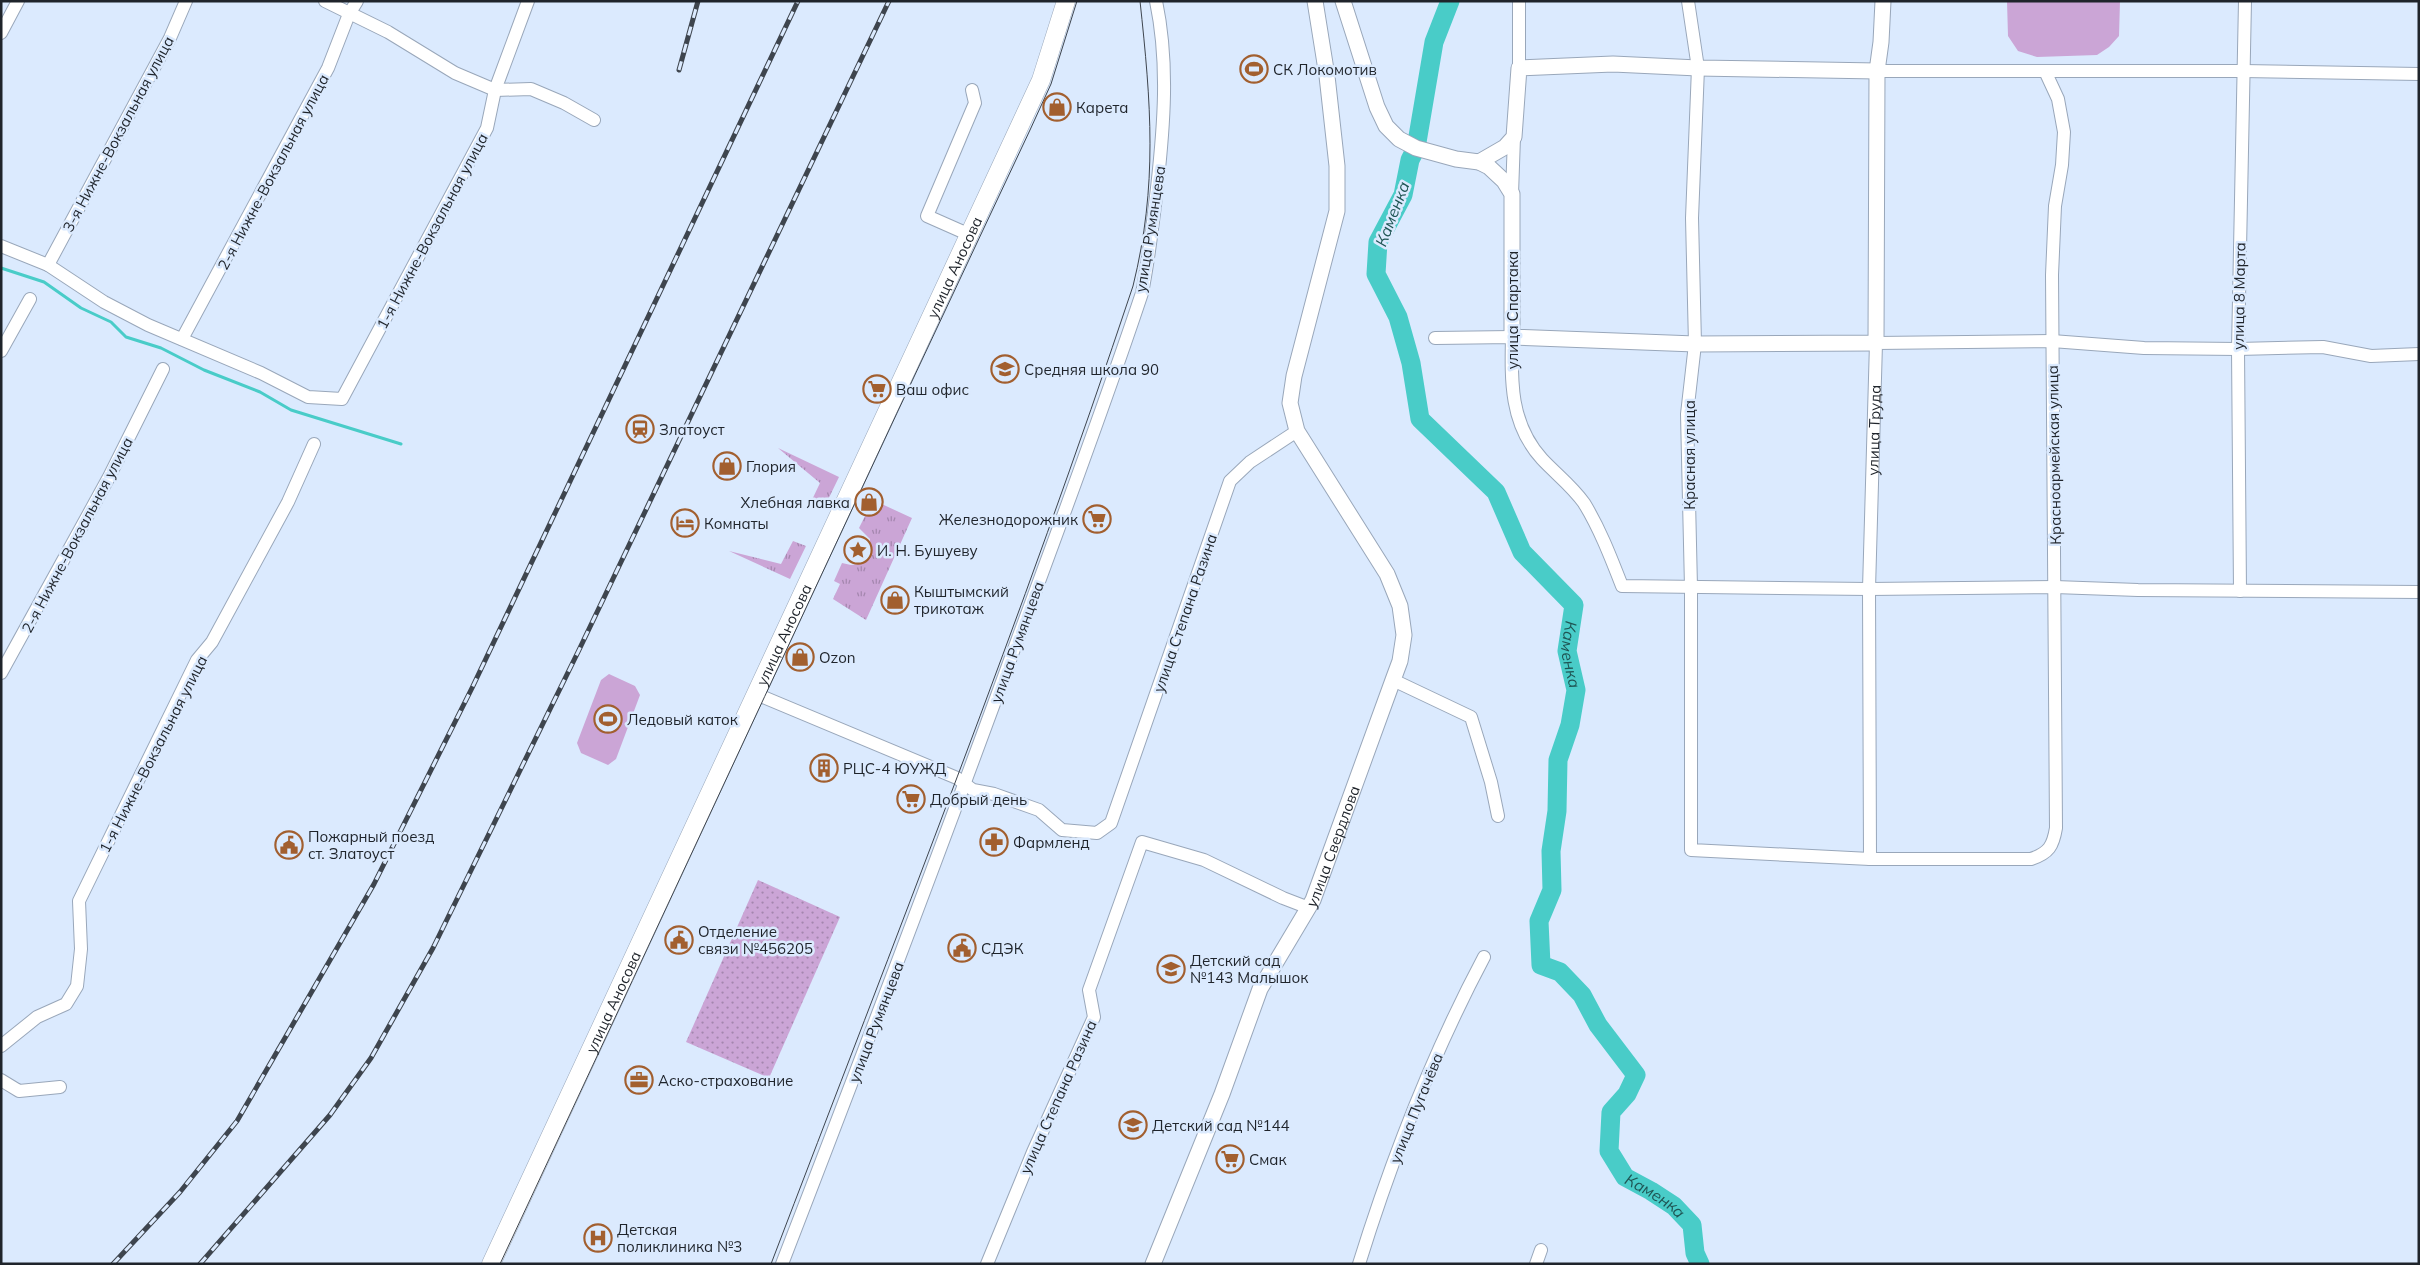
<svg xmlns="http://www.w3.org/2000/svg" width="2420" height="1265" font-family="Mulish,sans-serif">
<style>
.grass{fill:url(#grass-tufts)}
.park{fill:url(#park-dots)}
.pitch{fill:#cba5d6}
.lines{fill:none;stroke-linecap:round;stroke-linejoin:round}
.stream{stroke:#49ccc8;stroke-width:3}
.river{stroke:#49ccc8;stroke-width:19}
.minor-casing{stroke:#99a7ba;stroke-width:14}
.tertiary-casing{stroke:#99a7ba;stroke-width:17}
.secondary-casing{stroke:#99a7ba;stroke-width:19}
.minor{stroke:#fff;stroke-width:12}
.tertiary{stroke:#fff;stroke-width:15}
.secondary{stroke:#fff;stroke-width:18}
.tram{stroke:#3e454e;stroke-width:1}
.rail-casing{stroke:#3e454e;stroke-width:5}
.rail{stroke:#dbeafe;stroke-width:3;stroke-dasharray:9;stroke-linecap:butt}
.labels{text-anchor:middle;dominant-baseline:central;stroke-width:5;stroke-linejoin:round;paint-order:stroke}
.poi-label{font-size:15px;fill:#1f242b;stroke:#dbeafe;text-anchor:start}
.street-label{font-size:15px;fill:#1f242b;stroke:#dbeafe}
.water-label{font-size:16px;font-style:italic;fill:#1f5554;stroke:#dbeafe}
</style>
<defs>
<pattern id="grass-tufts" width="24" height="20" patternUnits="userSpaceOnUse" patternTransform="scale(1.25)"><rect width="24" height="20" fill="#cba5d6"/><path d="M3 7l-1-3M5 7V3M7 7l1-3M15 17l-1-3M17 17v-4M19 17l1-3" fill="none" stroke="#a486ae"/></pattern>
<pattern id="park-dots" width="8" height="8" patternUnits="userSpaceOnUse" patternTransform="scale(1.25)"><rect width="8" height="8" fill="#cba5d6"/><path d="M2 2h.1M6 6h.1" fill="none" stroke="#a486ae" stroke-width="1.8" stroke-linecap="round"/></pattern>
</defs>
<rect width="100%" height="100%" fill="#dbeafe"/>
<path class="grass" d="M778,448L839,477L823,510L810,504L820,483Z
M873,500L912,518L866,620L833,599L840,584L834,581L842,563L851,565L859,564L869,554L870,539L859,528Z
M793,541L806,546L790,579L729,551L781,564Z"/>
<path class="park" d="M758,880L840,917L769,1078L686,1042Z"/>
<path class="pitch" d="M2007,1H2120L2119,36L2109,47L2097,55L2037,57L2018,51L2008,36Z
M609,674L635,686L640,695L616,759L608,765L581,753L577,743L601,680Z"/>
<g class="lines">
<path class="stream" d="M1,268L44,282L81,308L111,322L126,337L161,348L204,370L260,392L291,410L401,444"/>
<path class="river" id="s1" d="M1450,1L1434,42L1416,148L1410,160L1403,195L1378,242L1376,274L1398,317L1411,363L1420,419L1496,492L1522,552L1574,605L1567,651L1576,690L1570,725L1558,760L1557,811L1551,851L1552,890L1539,921L1541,965L1560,972L1582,995L1598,1025L1636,1075L1627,1094L1611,1112L1609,1151L1625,1177L1651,1191L1674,1206L1692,1225L1695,1253L1700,1264"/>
<g class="minor-casing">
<g id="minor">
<path d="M325,1L388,32L455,73L495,90L531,89L564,103L594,120"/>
<path d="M1688,1L1698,68L1692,218L1695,344L1687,414L1691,587V850L1870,859H2031C2049,853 2053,846 2056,828L2052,275L2055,206L2062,165L2064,132L2058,99L2045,71"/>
<path d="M1,33L18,1"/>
<path d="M1519,68V1"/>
<path d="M1877,71H2243L2419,74"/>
<path d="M1512,194L1514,137"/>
<path d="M970,235L927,216L975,103L972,90"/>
<path d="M1,246L48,265L104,302L148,325L261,373L308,397L342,399L487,128L495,90L528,1"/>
<path d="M48,265L170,38L186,1"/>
<path d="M1435,338L1512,337C1511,381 1510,424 1542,459C1556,474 1572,486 1584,503C1600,529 1611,558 1622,586L1869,589L2055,587L2138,590L2419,592"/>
<path d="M182,339L328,68L349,14L357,1"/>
<path d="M1,351L30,299"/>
<path d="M2240,591L2238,349L2245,1"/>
<path d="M1,673L109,477L163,369"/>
<path d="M1393,680L1471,717L1491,782L1498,816"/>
<path d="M756,694L957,778L973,790L994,794L1039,810L1062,830L1097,833L1111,823L1230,481L1250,462L1297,431"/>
<path id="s2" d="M1870,859L1869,589L1876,343L2052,341L2144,348L2238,349L2323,347L2371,356L2419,354"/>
<path d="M1,1046L37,1017L66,1004L77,986L81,949L79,901L197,660L212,642L288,502L314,444"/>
<path d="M1,1080L19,1091L60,1087"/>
<path d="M782,1264C862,1057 941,849 1017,641C1060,525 1103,410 1142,293C1149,258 1153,223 1157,188C1164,125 1169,63 1156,1"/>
<path d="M987,1264L1033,1152L1094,1017L1089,990L1142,842L1204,860L1283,898L1309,908"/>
<path d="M1359,1264C1392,1158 1432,1055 1484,957"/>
<path d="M1536,1264L1541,1250"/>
</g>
</g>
<g class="tertiary-casing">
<g id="tertiary">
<path d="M1343,1L1377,107L1386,126L1399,139L1416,148L1456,159L1479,162L1489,167L1504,181L1512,194V337L1695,344L1876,343L1877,71L1881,42L1883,1"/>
<path d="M1479,162L1505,147L1514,137L1519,68L1613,64L1698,68L1877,71"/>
<path id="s3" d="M1153,1264L1222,1094L1260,989L1313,900L1393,680L1400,661L1404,635L1400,606L1387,574L1297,431L1290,403L1294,376L1337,211V166L1327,76L1315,1"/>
</g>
</g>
<g class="secondary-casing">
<g id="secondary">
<path id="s4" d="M491,1264L1041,80L1066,1"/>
</g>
</g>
<use href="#minor" class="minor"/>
<use href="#tertiary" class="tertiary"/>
<use href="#secondary" class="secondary"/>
<path class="tram" d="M500,1264C677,886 852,507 1030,130L1051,84L1077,1
M771,1264C895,939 1023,616 1133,286C1158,185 1151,103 1140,1"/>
<g class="rail-casing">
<path id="rail" d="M679,70L698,1
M113,1264L180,1192L237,1121L374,884L472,688L798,1
M200,1264L330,1115L371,1058L433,948L578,652L889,1"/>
</g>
<use href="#rail" class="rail"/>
</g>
<defs>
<g id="stadium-ring" transform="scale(1.4375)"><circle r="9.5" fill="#dbeafe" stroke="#a25f2f" stroke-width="1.5"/><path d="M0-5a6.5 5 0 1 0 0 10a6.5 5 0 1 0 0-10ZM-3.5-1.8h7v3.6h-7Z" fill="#a25f2f"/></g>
<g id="shop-ring" transform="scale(1.4375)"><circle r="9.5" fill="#dbeafe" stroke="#a25f2f" stroke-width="1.5"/><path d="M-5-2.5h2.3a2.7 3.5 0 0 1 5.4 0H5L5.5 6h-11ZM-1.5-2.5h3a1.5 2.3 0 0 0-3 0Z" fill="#a25f2f"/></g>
<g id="school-ring" transform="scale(1.4375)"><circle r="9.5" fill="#dbeafe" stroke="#a25f2f" stroke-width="1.5"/><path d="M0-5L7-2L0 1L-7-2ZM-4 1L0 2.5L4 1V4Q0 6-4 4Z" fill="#a25f2f"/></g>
<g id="supermarket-ring" transform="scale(1.4375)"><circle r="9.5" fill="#dbeafe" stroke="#a25f2f" stroke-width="1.5"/><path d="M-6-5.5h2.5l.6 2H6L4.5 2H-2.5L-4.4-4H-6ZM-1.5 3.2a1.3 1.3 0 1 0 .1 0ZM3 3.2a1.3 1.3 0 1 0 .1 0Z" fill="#a25f2f"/></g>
<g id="station-ring" transform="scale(1.4375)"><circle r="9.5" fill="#dbeafe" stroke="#a25f2f" stroke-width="1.5"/><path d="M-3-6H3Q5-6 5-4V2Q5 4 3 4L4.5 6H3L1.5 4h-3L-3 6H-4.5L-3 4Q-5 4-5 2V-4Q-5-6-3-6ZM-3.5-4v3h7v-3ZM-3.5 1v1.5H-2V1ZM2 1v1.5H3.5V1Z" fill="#a25f2f"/></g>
<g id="hotel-ring" transform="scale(1.4375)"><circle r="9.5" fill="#dbeafe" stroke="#a25f2f" stroke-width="1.5"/><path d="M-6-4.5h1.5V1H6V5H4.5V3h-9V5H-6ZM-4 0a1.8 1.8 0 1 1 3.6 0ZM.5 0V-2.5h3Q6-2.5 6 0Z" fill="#a25f2f"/></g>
<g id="sight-ring" transform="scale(1.4375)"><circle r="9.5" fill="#dbeafe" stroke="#a25f2f" stroke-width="1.5"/><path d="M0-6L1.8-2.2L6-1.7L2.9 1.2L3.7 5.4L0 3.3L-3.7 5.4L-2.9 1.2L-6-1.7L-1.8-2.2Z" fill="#a25f2f"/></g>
<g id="building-ring" transform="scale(1.4375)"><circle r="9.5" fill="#dbeafe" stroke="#a25f2f" stroke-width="1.5"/><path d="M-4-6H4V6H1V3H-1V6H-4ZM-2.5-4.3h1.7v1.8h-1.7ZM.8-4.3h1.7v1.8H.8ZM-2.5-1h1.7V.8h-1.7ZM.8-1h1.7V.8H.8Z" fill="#a25f2f"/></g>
<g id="pharmacy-ring" transform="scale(1.4375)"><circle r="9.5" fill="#dbeafe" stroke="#a25f2f" stroke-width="1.5"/><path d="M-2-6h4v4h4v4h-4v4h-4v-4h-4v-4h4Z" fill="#a25f2f"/></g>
<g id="civic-ring" transform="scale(1.4375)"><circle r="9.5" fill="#dbeafe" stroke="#a25f2f" stroke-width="1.5"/><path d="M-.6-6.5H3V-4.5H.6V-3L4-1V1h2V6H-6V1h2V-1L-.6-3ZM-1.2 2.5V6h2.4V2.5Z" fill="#a25f2f"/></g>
<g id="office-ring" transform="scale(1.4375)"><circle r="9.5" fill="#dbeafe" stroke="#a25f2f" stroke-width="1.5"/><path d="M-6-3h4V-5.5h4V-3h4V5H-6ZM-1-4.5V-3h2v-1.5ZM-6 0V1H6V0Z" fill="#a25f2f"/></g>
<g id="hospital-ring" transform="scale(1.4375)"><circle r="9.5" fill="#dbeafe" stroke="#a25f2f" stroke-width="1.5"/><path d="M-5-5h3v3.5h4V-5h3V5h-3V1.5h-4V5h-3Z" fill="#a25f2f"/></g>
</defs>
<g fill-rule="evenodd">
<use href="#stadium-ring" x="1254" y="69"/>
<use href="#shop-ring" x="1057" y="107"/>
<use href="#school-ring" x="1005" y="369"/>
<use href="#supermarket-ring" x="877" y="389"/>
<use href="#station-ring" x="640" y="429"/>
<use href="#shop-ring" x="727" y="466"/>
<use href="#shop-ring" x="869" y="502"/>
<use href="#supermarket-ring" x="1097" y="519"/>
<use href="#hotel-ring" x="685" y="523"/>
<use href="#sight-ring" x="858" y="550"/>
<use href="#shop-ring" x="895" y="600"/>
<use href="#shop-ring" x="800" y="657"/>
<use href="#stadium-ring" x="608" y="719"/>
<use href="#building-ring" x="824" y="768"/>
<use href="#supermarket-ring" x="911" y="799"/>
<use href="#pharmacy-ring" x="994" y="842"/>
<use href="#civic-ring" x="289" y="845"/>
<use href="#civic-ring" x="679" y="940"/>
<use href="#civic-ring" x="962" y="948"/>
<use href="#school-ring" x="1171" y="969"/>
<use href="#office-ring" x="639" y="1080"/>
<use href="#school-ring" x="1133" y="1125"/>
<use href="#supermarket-ring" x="1230" y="1159"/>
<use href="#hospital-ring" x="598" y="1238"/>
</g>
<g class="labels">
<g class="poi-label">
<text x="1273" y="69">СК Локомотив</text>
<text x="1076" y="107">Карета</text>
<text x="1024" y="369">Средняя школа 90</text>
<text x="896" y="389">Ваш офис</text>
<text x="659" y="429">Златоуст</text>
<text x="746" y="466">Глория</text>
<text x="850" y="502" text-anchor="end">Хлебная лавка</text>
<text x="1078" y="519" text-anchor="end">Железнодорожник</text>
<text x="704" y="523">Комнаты</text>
<text x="877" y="550">И. Н. Бушуеву</text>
<text x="914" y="591">Кыштымский<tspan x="914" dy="17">трикотаж</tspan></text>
<text x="819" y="657">Ozon</text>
<text x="627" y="719">Ледовый каток</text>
<text x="843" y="768">РЦС-4 ЮУЖД</text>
<text x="930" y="799">Добрый день</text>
<text x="308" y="836">Пожарный поезд<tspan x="308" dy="17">ст. Златоуст</tspan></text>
<text x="1013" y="842">Фармленд</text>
<text x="698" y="931">Отделение<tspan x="698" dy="17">связи №456205</tspan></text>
<text x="981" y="948">СДЭК</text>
<text x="1190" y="960">Детский сад<tspan x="1190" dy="17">№143 Малышок</tspan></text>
<text x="658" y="1080">Аско-страхование</text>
<text x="1152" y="1125">Детский сад №144</text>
<text x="1249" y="1159">Смак</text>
<text x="617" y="1229">Детская<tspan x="617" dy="17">поликлиника №3</tspan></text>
</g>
<g class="street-label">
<text transform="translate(118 134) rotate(-62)">3-я Нижне-Вокзальная улица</text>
<text transform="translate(273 172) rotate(-62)">2-я Нижне-Вокзальная улица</text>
<text transform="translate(1150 229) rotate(-81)">улица Румянцева</text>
<text transform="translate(432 231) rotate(-62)">1-я Нижне-Вокзальная улица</text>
<text stroke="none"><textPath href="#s4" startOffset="1099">улица Аносова</textPath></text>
<text transform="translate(2239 296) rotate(-89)">улица 8 Марта</text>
<text transform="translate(1512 310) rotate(-90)">улица Спартака</text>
<text stroke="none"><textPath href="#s2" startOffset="429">улица Труда</textPath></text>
<text transform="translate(1689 455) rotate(-90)">Красная улица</text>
<text transform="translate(2054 455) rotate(-91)">Красноармейская улица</text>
<text transform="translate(77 535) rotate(-62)">2-я Нижне-Вокзальная улица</text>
<text transform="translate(1185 613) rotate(-71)">улица Степана Разина</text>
<text stroke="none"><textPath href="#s4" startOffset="694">улица Аносова</textPath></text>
<text transform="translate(1017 642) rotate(-70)">улица Румянцева</text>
<text transform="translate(153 754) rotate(-63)">1-я Нижне-Вокзальная улица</text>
<text stroke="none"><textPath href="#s3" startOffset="456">улица Свердлова</textPath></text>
<text stroke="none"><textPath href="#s4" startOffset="289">улица Аносова</textPath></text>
<text transform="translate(876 1022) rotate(-69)">улица Румянцева</text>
<text transform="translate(1058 1097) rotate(-66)">улица Степана Разина</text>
<text transform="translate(1416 1108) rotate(-68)">улица Пугачёва</text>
</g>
<g class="water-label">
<text transform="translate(1392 214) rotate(-69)">Каменка</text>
<text stroke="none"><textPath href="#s1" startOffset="734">Каменка</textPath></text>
<text stroke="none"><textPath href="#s1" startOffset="1350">Каменка</textPath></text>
</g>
</g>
<rect width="2420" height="1265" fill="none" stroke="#1f242b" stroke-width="5"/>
</svg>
